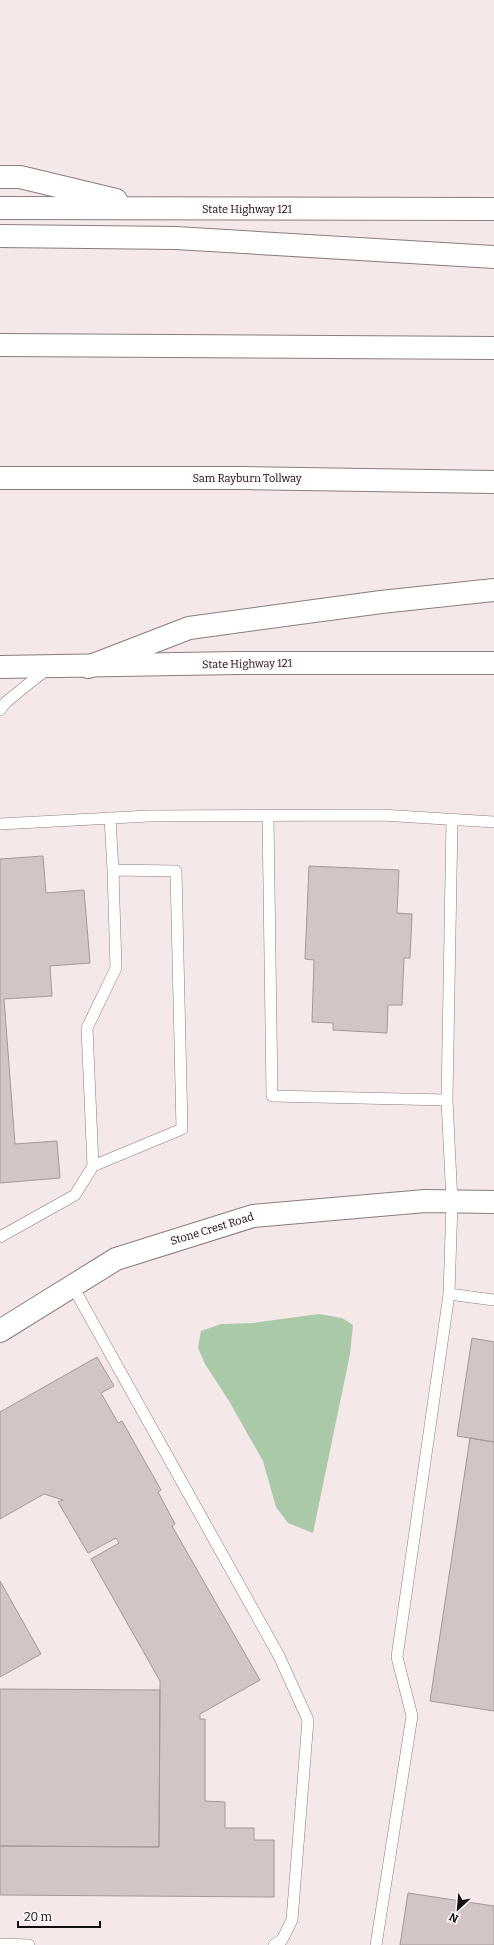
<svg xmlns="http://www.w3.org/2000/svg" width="494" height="1945" font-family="Bitter,serif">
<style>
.water{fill:#aac9a8}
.building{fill:#d2c5c5;stroke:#a59898}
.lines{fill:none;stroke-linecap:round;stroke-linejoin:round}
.service-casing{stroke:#897d7d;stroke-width:12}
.tertiary-casing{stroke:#897d7d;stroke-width:24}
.secondary-casing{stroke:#897d7d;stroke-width:24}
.motorway-casing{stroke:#897d7d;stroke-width:24}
.service{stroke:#fff;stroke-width:11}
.tertiary{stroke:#fff;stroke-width:22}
.secondary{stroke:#fff;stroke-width:22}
.motorway{stroke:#fff;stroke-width:22}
.labels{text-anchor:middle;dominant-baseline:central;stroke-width:3.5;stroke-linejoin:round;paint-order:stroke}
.street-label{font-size:11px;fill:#120e0e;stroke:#fff6f7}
</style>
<rect width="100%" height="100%" fill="#f5e8e8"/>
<path class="water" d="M319,1314L342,1318L353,1325L350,1354L313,1533L288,1523L276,1507L263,1461L229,1401L205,1364L198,1348L201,1331L221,1324L253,1323Z"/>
<path class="building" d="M43,856L46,893L84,890L90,963L50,966L52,996L4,999L15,1144L57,1141L60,1178L0,1183V859Z
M309,866L399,870L397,913L412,914L410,958H404L402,1005H388L387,1033L333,1030V1023L312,1022L314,960L305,959Z
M472,1338L494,1342V1442L457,1436Z
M97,1357L114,1386L101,1393L118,1423L122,1421L161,1490L158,1492L175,1524L172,1526L260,1680L200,1714V1719H205V1801L225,1802V1828H254V1840H274V1897L0,1895V1846L159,1847L160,1681L91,1559L119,1543L116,1538L88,1553L58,1502L63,1500L44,1494L0,1519V1412Z
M470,1438L494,1442V1711L430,1701Z
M0,1581L41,1654L0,1677Z
M0,1689L160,1690L159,1847L0,1846Z
M408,1893L494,1906V1945H400Z"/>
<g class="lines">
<g class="service-casing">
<path id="service" d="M0,710L6,702L47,669
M268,816L272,1096L447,1100
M0,824L149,816L381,815L494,822
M93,1166L87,1028L116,968L113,870
M0,1237L75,1195L93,1166L182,1129L176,871L113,870L110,818
M72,1285L279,1656L308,1720L292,1920L282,1940L274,1945
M449,1294L494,1300
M0,1944L29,1945
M376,1945L412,1716L397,1657L449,1294L452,1202L447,1100L452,820"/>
</g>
<g class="tertiary-casing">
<path id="tertiary" d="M0,1331L116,1259L253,1216L425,1201L494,1202"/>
</g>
<g class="secondary-casing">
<path id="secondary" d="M0,177H20L116,200
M0,208L494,209
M0,667L237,663H494"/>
</g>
<g class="motorway-casing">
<path id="motorway" d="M0,236L176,238L494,257
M0,345L494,348
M0,478H244L494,482
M88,667L189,628L381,602L494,590"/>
</g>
<use href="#service" class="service"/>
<use href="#tertiary" class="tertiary"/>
<use href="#secondary" class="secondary"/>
<use href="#motorway" class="motorway"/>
</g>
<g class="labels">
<g class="street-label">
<text x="247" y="209">State Highway 121</text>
<text x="247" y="478">Sam Rayburn Tollway</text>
<text transform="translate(247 664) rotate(-1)">State Highway 121</text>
<text transform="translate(212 1229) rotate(-17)">Stone Crest Road</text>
</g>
</g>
<g transform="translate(458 1909) rotate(206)" stroke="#fff6f7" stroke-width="3" paint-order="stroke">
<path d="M0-3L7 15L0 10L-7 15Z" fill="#120e0e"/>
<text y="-6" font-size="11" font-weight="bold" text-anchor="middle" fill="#120e0e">N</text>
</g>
<path d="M18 1921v6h82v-6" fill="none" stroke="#120e0e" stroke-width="2"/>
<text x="24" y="1921" font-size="12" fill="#120e0e" stroke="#fff6f7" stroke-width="3" paint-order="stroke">20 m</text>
</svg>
